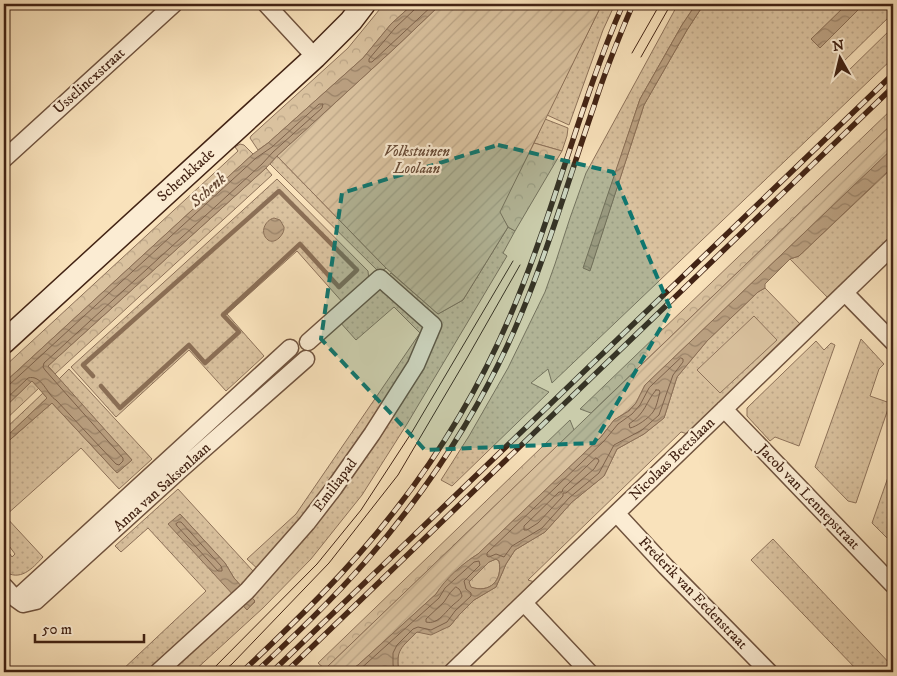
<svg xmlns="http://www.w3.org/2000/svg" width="897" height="676" font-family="'IM FELL DW Pica',serif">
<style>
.grass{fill:url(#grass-dots);stroke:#8e725a}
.forest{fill:url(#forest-crowns);stroke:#8e725a}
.park{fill:#dac29f;stroke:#8e725a}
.garden{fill:url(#garden-furrows);stroke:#8e725a}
.water{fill:url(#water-waves);stroke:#8b6f56;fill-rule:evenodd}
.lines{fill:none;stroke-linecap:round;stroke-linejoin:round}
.shore{stroke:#7e624b;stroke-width:1}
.stream{stroke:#8b6f56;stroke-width:4.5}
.street-casing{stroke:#70533e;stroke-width:19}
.secondary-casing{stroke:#422314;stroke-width:25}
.street{stroke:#fbecd3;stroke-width:16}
.secondary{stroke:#fbecd3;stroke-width:22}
.tram{stroke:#422314;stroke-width:1}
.rail-casing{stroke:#422314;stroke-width:5.5}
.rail{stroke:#fbecd3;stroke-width:4;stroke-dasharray:11;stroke-linecap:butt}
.marked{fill:#0f766e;fill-opacity:0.2;stroke:#0f766e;stroke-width:4;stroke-dasharray:10 6;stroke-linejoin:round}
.labels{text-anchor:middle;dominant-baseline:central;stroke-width:4.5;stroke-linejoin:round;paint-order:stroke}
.street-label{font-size:15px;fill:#422314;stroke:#fbecd3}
.park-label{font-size:15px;font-style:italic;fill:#684b37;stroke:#fbecd3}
.water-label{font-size:16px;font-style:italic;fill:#664935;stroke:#fbecd3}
</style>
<defs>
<pattern id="grass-dots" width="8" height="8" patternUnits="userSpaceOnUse" patternTransform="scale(1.25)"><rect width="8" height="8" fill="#dac29f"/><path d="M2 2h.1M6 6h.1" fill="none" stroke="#bca688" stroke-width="1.8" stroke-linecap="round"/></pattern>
<pattern id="forest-crowns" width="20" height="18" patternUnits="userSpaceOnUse" patternTransform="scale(1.25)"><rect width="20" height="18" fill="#dac29f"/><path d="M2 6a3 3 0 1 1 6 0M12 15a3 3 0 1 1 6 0" fill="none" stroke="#bca688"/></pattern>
<pattern id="garden-furrows" width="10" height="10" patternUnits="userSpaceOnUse" patternTransform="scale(1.25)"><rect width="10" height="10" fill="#dac29f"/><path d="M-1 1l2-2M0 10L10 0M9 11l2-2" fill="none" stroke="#bca688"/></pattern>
<pattern id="water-waves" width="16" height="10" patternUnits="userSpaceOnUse" patternTransform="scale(1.25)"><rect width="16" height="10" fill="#bba182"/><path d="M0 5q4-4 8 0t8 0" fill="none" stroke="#9a8369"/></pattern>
</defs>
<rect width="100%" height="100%" fill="#f9e2bb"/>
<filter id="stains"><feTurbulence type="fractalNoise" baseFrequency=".004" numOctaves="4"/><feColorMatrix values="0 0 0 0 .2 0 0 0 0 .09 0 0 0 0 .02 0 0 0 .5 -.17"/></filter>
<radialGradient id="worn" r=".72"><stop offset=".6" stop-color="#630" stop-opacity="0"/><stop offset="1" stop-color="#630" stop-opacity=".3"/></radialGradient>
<path class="grass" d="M602,4H615L603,30L569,125L547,115Z
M678,4H696L682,25L640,99L584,268L590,270L644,105L687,30L704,4H847L812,39L820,48L864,4H893V13L838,67L845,74L893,27V58L552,383L548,369L531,383L549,392L452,486L441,480L469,436L508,368L545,292L555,264L570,218L586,173Z
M545,119L568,128L567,136L562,151L534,143Z
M277,156L386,268L380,273L280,174L270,164Z
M888,172L893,178V239L830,300L790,259L799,256Z
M277,179L368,271L369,281L344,304L297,251L227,314L264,356L226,391L189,350L116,417L71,367Z
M508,227L515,231L503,253L507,256L407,424L362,495L311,559L263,608L193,672H162L240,602L247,609L255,602L248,595L439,327L385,279L391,273L438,314L463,300Z
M765,288L803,327L691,435L681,432L528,580L538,583L444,672H399L398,664V655L401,648L417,632L450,626L459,615L474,600L496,587L506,564L515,550L545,532L572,502L604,476L617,449L644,434L664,418L677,377L707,341L758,292Z
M380,289L388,292L429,326L370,431L260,571L247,559L296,514L420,333L394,307L356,340L339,321L372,291Z
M861,339L884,364L879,369L870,396L890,403L856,503L848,501L815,467Z
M816,341L824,350L831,343L835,345L799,446L775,437L770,441L747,416V408Z
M69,369L152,459L119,489L81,448L5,516L43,557C32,569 20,582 4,571V546L12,557L15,554L4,539V445L52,403L117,473L132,460L59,379Z
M43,393L47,398L4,439V430Z
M893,463V544L872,523Z
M178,489L253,571L255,575L243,589L234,578L225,563L180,514L236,597L151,672H120L206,591L148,528L121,552L115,546Z
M773,539L893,667V672H859L751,560Z"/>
<path class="forest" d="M384,4H413L391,24L363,58L268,143L258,150L250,138L251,136L348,48Z
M893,108V123L591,413L580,409Z
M534,143L562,151L515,231L508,227L499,212Z
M240,144L244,145L253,154L4,383V367L238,151L235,147Z
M266,168L272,175L55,374L48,366Z
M32,381L39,388L4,421V408Z
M570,420L574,430L325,669L318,663Z
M496,559L499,561C503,580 490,594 470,587L469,582L489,562Z"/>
<path class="park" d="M754,316L777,340L720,393L697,370Z"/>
<path class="garden" d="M441,4H602L500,212L508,227L463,300L438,314L386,268L277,156L396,47Z
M893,123V148L645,385L636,403L628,411L614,420L601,437L478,554C463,563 445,580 436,594L358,665C348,673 337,676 325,669Z"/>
<path class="water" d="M413,4H441L396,47L277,156L266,168L48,366L132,460L117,473L52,403L4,445V439L47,398L32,381L4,408V383L253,154L268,143L363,58L391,24Z
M696,4H704L687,30L644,105L590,271L583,268L640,99L682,25Z
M847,4H864L820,48L811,39Z
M893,148V178L887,172L799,256L790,259L765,284V288L758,292L707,341L677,377L664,418L644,434L617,449L604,476L572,502L545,532L515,550L506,564L496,587L474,600L459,615L450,626L431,635L417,632C402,647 395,650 399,672H347L358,665L436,594C445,579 463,563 478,554L601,437L614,420L629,411L636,403L645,385ZM496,559L499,561C503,580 490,594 471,587L469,582L489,562Z
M274,218L280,220C281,222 283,225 284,227C285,234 275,245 268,240C259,233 265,220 274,218Z
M180,514L225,563L234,578L255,601L247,610L168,524Z"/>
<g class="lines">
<path class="shore" d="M416,4L415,9L395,28L369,59V62H372L434,4
M681,358L683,359V362L673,375L659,415L642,430L614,445L599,473L569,498L542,528L512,546L504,557L496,554L489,557L487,556V553L604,441L618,424L632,414L640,405L649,388Z
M4,386L9,385L256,158L272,147L319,104H323L322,108L273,152L262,164L44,363L43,367L45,370L123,458V461L119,465L116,464L56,400C47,395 42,374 28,378L4,401
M656,390H659L660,392C658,398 657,407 653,412C649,418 636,427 630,428L629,424C646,413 645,403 656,390Z
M596,458L598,459L599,461L594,469L566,493H563V496L538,523L527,530H524V526L559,492H562L563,489Z
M179,522H181L221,566L222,569V571H218L177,526L176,524Z
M456,587L459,589C460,590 462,595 462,596C461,599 455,603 453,605C445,612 438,625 426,622V619L444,602L450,593Z
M357,672L439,598L445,588L474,562L479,561L480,565L464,581L466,589L471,593V596L455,611L447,622L431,630L418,627L413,629L397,645L393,653V664L394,672"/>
<path class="stream" d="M93,376L83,365L279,191L357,270L339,287L300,244L223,315L239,332L205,363L189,345L120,408L101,386"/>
<g class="street-casing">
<path id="street" d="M266,4L315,57
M4,159L174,4
M845,293L893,342
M290,348L16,599L23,604L36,601L179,471L306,359
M724,409L893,585
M617,514L666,567L769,672
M4,586L16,599
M524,603L589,672
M158,672L247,591L307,523L334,488L372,434L416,365L433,325L380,278L308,342
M452,672L893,246"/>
</g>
<g class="secondary-casing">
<path id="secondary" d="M4,342L315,57L351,21L364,4"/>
</g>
<use href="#street" class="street"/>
<use href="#secondary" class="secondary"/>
<path class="tram" d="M632,53L660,4
M641,57L671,4
M210,672L317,564L361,510L412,432L513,261
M222,672L232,664L329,563L398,475L467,358L520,265"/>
<g class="rail-casing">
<path id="rail" d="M242,672C295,622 348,571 393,513C441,452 481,385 511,314C554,213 579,105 623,4
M256,672C294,636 332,600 366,561C426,492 477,415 514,331C546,258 568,181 594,106C605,71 619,37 633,4
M272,672L893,74
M286,672L893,87"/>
</g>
<use href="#rail" class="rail"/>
</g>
<path class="marked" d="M498,145L613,172L671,310L594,443L425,450L321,339L342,193Z"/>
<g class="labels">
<g class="street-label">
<text transform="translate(89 81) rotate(-42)">Usselincxstraat</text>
<text transform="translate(186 175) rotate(-42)">Schenkkade</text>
<text transform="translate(672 459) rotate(-44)">Nicolaas Beetslaan</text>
<text transform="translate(335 485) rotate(-53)">Emiliapad</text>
<text transform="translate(162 487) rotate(-42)">Anna van Saksenlaan</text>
<text transform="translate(809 497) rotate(46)">Jacob van Lennepstraat</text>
<text transform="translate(693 593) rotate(46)">Frederik van Eedenstraat</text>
</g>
<g class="park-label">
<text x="417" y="151">Volkstuinen<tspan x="417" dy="17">Loolaan</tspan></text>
</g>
<g class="water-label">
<text transform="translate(208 190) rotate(-42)">Schenk</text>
</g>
</g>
<rect width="897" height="676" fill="none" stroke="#f9e2bb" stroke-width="20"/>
<rect x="5" y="5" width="887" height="666" fill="none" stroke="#422314" stroke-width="2.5"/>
<rect x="10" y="10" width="877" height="656" fill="none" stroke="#422314"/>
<g transform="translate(840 58) rotate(352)" stroke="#fbecd3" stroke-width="4" paint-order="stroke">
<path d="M0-4L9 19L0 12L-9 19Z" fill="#422314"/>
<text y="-8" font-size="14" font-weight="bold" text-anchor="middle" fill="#422314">N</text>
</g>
<path d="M35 634v8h109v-8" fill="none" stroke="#422314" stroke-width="2.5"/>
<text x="42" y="634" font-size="15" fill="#422314" stroke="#fbecd3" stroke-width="4" paint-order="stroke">50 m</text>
<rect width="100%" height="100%" filter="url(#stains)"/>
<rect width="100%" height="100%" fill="url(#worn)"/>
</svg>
